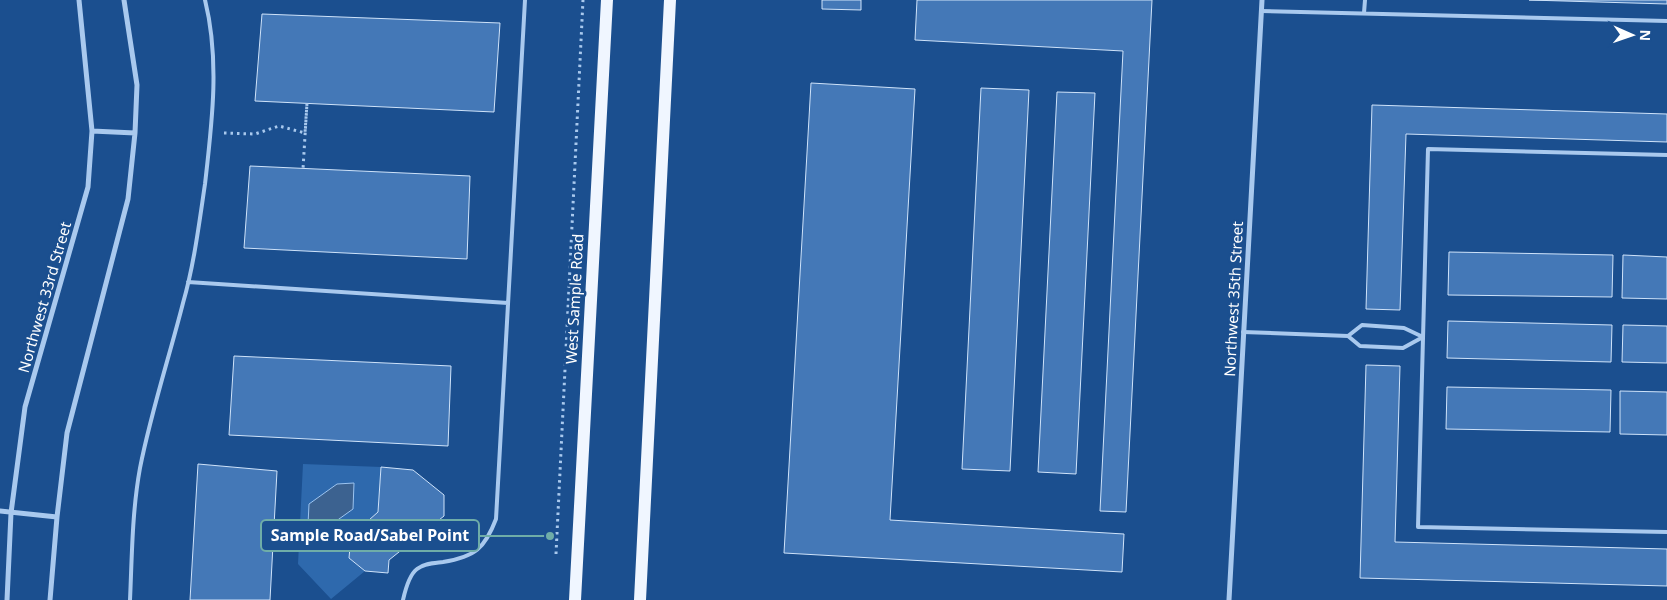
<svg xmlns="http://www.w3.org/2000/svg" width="1667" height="600" font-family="'Noto Sans',sans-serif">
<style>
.green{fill:#2e69ad}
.water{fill:#3c6290;stroke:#9cc4f0}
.building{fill:#4478b7;stroke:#cfe3fa}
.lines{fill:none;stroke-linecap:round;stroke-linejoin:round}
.path{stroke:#a9c9ee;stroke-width:3;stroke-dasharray:2.5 4;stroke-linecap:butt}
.lane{stroke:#a9c9ee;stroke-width:4}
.street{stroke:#a9c9ee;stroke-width:5}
.primary{stroke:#f0f6ff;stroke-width:12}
.labels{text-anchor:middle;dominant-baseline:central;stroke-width:5;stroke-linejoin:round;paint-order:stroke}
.street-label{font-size:15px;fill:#fff;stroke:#1b4f8f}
.leader{fill:none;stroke:#6fada8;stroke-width:2}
.callout-dot{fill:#6fada8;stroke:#1b4f8f;stroke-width:2}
.callout{fill:#1b4f8f;stroke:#6fada8;stroke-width:2}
.callout-label{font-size:16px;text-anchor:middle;font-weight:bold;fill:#fff}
</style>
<rect width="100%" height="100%" fill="#1b4f8f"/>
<path class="green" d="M303,464L381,467L378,512L351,536L349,558L365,571L331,599L298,564Z"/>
<path class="water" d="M354,483L353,509L332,524L331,547L307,546L309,504L337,484Z"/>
<path class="building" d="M822,0H861V10L822,9Z
M917,0H1152L1126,512L1100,511L1123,51L915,40Z
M1529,0H1667V4Z
M262,14L500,23L494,112L255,101Z
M811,83L915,89L890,520L1124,534L1122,572L784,553Z
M981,88L1029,90L1010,471L962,469Z
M1057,92L1095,93L1076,474L1038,472Z
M1372,105L1667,114V142L1406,134L1400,310L1366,309Z
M250,166L470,176L467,259L244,248Z
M1449,252L1613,255L1612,297L1448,295Z
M1623,255L1667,257V299L1622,298Z
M1448,321L1612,325L1611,362L1447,358Z
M1623,325L1667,326V363L1622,362Z
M234,356L451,366L448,446L229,435Z
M1366,365L1400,366L1395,542L1667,549V586L1360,578Z
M1447,387L1611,390L1610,432L1446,429Z
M1620,391L1667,392V435L1620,434Z
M198,464L277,471L270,600H190Z
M381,467L413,470L444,495V516L389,560L388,573L365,571L349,558L351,536L378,512Z"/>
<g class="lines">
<path class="path" d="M224,133L255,134L279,126L305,133L307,103L303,169
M556,554L583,0"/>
<path class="lane" d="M1261,11L1667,21
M1364,13L1365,0
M1667,155L1428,149L1418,527L1667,532
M188,282L508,303
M1243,332L1348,336L1360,346L1403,348L1423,337L1404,328L1362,325L1348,336
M130,600C132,556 132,512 140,468C151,412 169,358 183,303C194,265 199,224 205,184C212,123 220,60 205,0
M403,600C405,591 409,575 417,569C424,563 435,563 443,562C475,557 485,548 496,519L525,0"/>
<path class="street" d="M92,131L135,133
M0,511L57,517
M7,600L11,513L25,407L88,187L92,131L79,0
M50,600L57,517L67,433L128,199L135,133L137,85L124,0
M1229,600L1262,0"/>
<path class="primary" d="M575,600L607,0
M640,600L670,0"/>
</g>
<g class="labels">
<g class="street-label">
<text transform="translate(44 297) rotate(-74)">Northwest 33rd Street</text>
<text transform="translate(574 299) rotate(-87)">West Sample Road</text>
<text transform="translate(1233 299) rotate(-87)">Northwest 35th Street</text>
</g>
</g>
<path class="leader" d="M550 536L479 536"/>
<circle class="callout-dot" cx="550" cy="536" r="5"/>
<rect class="callout" x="261" y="520" width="218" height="31" rx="5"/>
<g class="callout-label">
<text x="370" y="541">Sample Road/Sabel Point</text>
</g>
<g transform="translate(1632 35) rotate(92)" stroke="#1b4f8f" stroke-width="4" paint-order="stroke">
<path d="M0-4L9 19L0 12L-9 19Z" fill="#ffffff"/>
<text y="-8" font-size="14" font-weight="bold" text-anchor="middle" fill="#ffffff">N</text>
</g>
</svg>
